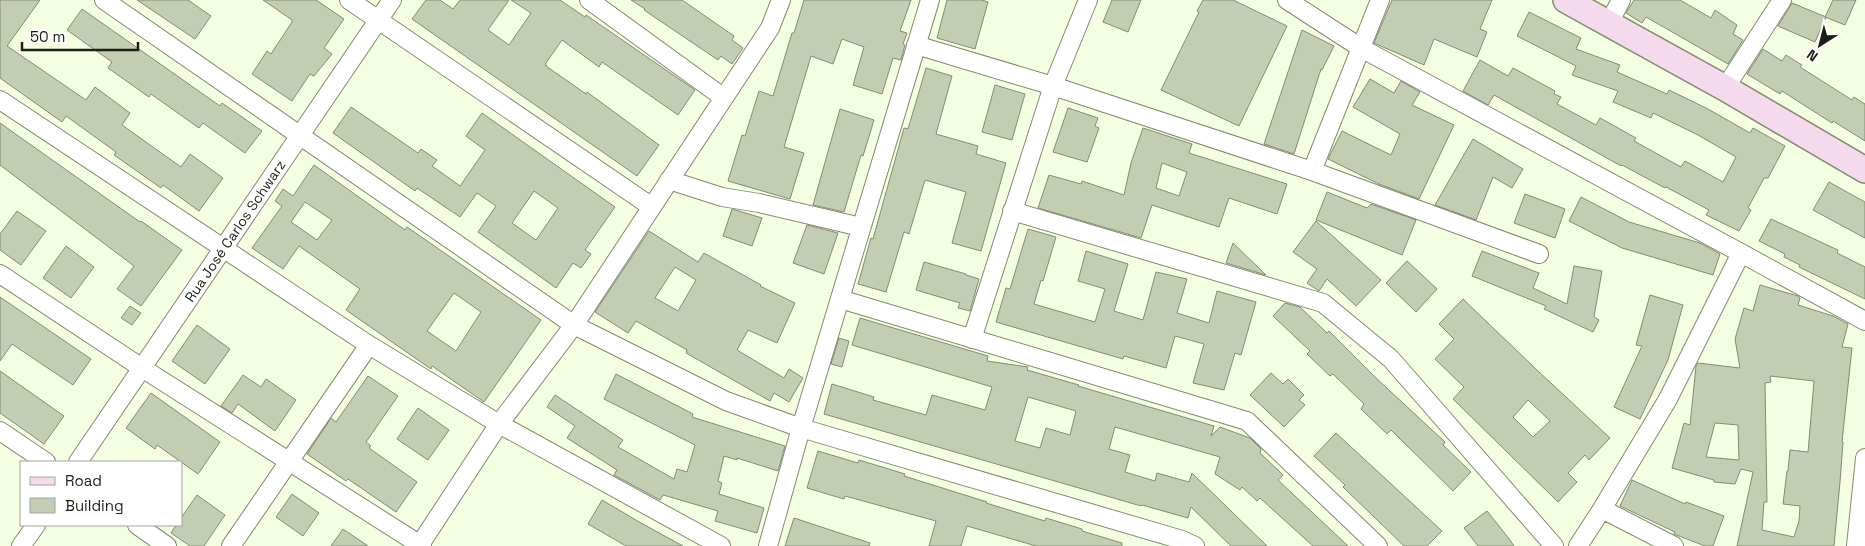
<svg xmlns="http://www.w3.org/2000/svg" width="1865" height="546" font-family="'Space Grotesk',sans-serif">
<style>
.building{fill:#c3cdb1;stroke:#838c72;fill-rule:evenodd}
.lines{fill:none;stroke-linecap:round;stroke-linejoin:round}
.minor-casing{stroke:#818a70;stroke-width:20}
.secondary-casing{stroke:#818a70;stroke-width:28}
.minor{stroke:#fff;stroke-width:18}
.secondary{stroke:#f4daec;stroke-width:25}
.labels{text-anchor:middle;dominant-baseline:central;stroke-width:4;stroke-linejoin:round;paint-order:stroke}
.street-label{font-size:14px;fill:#1b1f14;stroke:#fff}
</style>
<rect width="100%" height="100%" fill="#f4ffe1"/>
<path class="building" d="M0,0H40L7,46L86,100L95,87L130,113L122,125L181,167L190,154L223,178L199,211L163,185L161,188L114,155L116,152L66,116L62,122L0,78Z
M137,0H188L211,16L195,39Z
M263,0H316L344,19L324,48L332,54L314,76L310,74L292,101L252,74L267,51L271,54L292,22V20Z
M426,0H440L453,9L460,0H509L488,30L509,45L531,13L511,0H560L585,17L586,15L695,90L678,115L602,62L599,67L562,40L546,63V66L586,94L587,92L659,145L637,176L412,19Z
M631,0H682L734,36L732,40L743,48L732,64L721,56L718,60L644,10L645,9Z
M804,0H911L900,31L907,33L903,44L905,45L901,60L893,58L882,94L853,85L864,47L842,39L833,64L811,56L784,147L804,153L790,199L728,181L742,135L745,136L759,91L773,96L792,33H794Z
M947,0H982L988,2L975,49L937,38Z
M1112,0H1141L1128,32L1103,22Z
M1203,0H1233L1287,26L1239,126L1161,90L1199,12L1197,11Z
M1392,0H1492L1480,29L1487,32L1477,57L1434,39L1424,65L1374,43Z
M1634,0H1680L1711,18L1715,10L1737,25L1733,34L1743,40L1728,64L1646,17L1642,23L1626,13Z
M1833,0H1856L1845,25L1825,17Z
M1792,3L1826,17L1815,42L1778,26Z
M82,9L220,106L222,103L262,131L245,153L203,123L199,128L151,94L149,97L108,68L112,62L67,30Z
M1529,12L1581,38L1576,49L1620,65L1617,72L1667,94L1669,90L1708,109L1750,133L1753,128L1785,146L1768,178H1764L1748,208L1751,210L1739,231L1706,215L1709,210L1666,187L1665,188L1622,165L1621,166L1494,95L1488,105L1463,91L1480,60L1508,76L1513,68L1555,91L1554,94L1561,97L1557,104L1596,125L1600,118L1636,138L1634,141L1681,167L1685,161L1723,182L1736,157L1698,135L1653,113L1651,118L1613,102L1618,91L1572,75L1576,66L1517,36Z
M1302,30L1334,46L1322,70L1321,69L1294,154L1264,144Z
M1763,49L1782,61L1786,55L1802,65L1800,67L1852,100L1854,97L1865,104V141L1833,121L1832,123L1782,91L1780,94L1747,74Z
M926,68L952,76L936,134L978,146L976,154L1006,163L981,251L952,243L966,192L925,180L909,234L904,232L886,292L858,284L871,238L873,239L904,128L908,129Z
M1370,79L1394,93L1401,81L1420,92L1412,105L1454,125L1419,199L1379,184L1328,159L1342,131L1391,155L1400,134L1353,107Z
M995,85L1025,94L1012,140L982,132Z
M351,107L418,153L421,149L437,160L432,166L460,186L485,150L466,136L482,113L615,207L585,250L591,254L581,268L573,263L556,288L478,232L496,206L477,193L460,217L417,188L415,191L333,133ZM534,191L558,208L536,240L512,223Z
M1068,108L1098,118L1095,126L1099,128L1087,162L1053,152Z
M840,109L874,120L863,156L861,155L844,212L813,205Z
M0,123L140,222L141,221L182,250L141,306L117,289L134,266L0,165Z
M1143,128L1192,144L1189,153L1287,184L1277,214L1229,198L1219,227L1152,205L1141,238L1038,208L1049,175L1081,184L1082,181L1124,195L1131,163ZM1162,163L1187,172L1179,196L1156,188Z
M1473,139L1523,169L1512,188L1493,177L1476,220L1435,205Z
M314,165L405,230L407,227L541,320L484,402L432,366L431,369L346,310L360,289L299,246L283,269L252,248L282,206L275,201L283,189L293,196ZM305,202L332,220L317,240L291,222ZM454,293L481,312L456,351L427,331Z
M1829,182L1865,202V238L1813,210Z
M1327,192L1367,208L1371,204L1416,220L1402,255L1316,220Z
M1525,194L1565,209L1555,238L1514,223Z
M1581,197L1629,222L1700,243L1720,254L1713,275L1622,248L1569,221Z
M732,209L762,218L752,246L723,236Z
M17,211L46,231L21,265L0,250V234Z
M1771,219L1838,250L1837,253L1865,267V299L1799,267L1800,265L1784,257L1785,254L1759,241Z
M1316,221L1381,280L1356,306L1327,279L1319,291L1307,283L1317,269L1293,252Z
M807,225L838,233L824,274L793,263Z
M1028,229L1056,237L1043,281L1041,280L1034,304L1095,322L1105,289L1078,281L1086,251L1128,264L1114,311L1143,320L1156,272L1187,279L1177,313L1209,323L1217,291L1256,302L1241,355L1235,353L1224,390L1193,383L1204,344L1175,336L1166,368L1124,356L1123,359L996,322L1006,288L1010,289Z
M649,231L698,262L704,253L761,285L760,286L795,303L777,343L748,330L737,350L784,378L789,369L803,378L789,402L774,393L770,401L686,353L687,350L636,321L628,333L595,312ZM675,267L696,280L678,311L655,298Z
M1233,243L1266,275L1226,263Z
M66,246L94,267L71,298L43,278Z
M1482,251L1539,273L1533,288L1567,304L1574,266L1602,271L1594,317L1599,320L1593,332L1544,309L1546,306L1472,276Z
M1407,261L1437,289L1416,312L1386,283Z
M924,262L966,274V275L979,279L970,311L958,308L960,303L916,290Z
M1760,285L1798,296L1800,298L1798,305L1833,316L1848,324L1842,347L1852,348L1842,442H1843L1840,482L1834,546H1737L1753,472L1741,469L1735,484L1714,482V480L1672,468L1684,423L1690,425L1696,366L1698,363L1740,368L1735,339L1744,308L1753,311ZM1770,376L1814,381L1808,452L1790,450L1788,471H1787L1783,504L1800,506L1799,521L1794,537L1762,530L1764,502H1767L1765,383L1771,382ZM1715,423L1738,425L1739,460L1706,457Z
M1650,295L1683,305L1668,360L1640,419L1614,407L1642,346L1636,345Z
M0,297L91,359L73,385L12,344L0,361Z
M1463,299L1538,371L1610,438L1589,460L1585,455L1568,473L1577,482L1558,502L1453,399L1464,387L1435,359L1454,339L1439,324ZM1528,400L1550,421L1533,437L1513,417Z
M1285,303L1300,307L1327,333L1329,331L1376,378L1445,442L1443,445L1471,472L1453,491L1391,430L1387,434L1361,409L1364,404L1333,374L1330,376L1307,354L1310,351L1273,316Z
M130,306L141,313L132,325L121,318Z
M860,318L988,356L987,361L1028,367L1027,370L1079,385L1078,386L1214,426L1211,436L1220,427L1250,438L1261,449L1260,453L1283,475L1278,480L1348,546H1313L1260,498L1257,501L1242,487L1240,490L1215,474L1220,457L1115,427L1109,449L1130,455L1125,472L1155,481L1157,473L1189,482L1192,473L1267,546H1231L1191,507L1188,518L1142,505L1141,506L824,414L832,384L874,397L873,400L926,415L932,395L985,410L992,387L852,345ZM1028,397L1076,411L1070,435L1046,428L1040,448L1015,441Z
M197,325L230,349L205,384L172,361Z
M839,338L849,341L842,367L831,364Z
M0,371L64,416L44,444L0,413Z
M1271,373L1283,384L1288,379L1304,395L1299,400L1305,405L1284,427L1250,395Z
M616,374L693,414L692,417L785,446L778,471L737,458V460L724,456L718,481L722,483L719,494L764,508L757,533L715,521L718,511L663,495L660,500L614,475L617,470L567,438L575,426L547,407L555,395L623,440L618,447L674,479L677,469L687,472L695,445L604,399Z
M243,375L261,387L266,379L296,400L275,431L238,404L232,413L221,406Z
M368,376L398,396L366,442L371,446L369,448L417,482L396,512L348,479L346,481L307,454L331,418L336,422Z
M151,393L220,442L198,474L157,445L155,449L126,428Z
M418,408L449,430L428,460L397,439Z
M1336,433L1442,531L1427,546H1404L1343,487L1345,485L1314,456Z
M818,451L858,463L859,460L905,474L904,476L987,502L986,503L1045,521L1046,518L1082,529V531L1122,543V546H1036L967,526L961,546H929L936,521L845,496L844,499L807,488Z
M1632,480L1685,504L1686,502L1724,516L1713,546H1705L1679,536L1674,534L1675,532L1620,506Z
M292,494L319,513L303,536L276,517Z
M197,495L225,515L204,546H190L171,533L176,525H181V518Z
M602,500L641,523L683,546H626L588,524Z
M1487,511L1510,540L1514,546H1478L1464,528Z
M794,518L870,543L869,546H785Z
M343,529L368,546H331Z"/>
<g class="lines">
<g class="minor-casing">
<path id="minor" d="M104,0L574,325L726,401L801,428L1182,540L1195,546
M349,0L652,207
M589,0L724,98
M1287,0L1361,48L1741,253L1865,321
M1609,23L1621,0
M916,45L1053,86L1312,171L1539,254
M1725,88L1782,0
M0,100L369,345L499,424L721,546
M1312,171L1380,0
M669,180L722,197L759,203L861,227
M1012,211L1323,303L1391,359L1554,546
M0,274L142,368L422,546
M840,299L1247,421L1378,546
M972,339L1053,86L1088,0
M0,431L46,462
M78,462L392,0
M1602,509L1674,546
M137,525L167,546
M21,546L36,525
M231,546L369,345
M419,546L499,424L574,325L770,28L781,0
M768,546L801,428L930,0
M1578,546L1602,509L1668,399L1741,253
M1856,546L1865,458"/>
</g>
<g class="secondary-casing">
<path id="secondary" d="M1566,0L1725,88L1865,170"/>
</g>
<use href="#minor" class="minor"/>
<use href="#secondary" class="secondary"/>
</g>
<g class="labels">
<g class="street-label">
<text transform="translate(235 231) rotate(-56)">Rua José Carlos Schwarz</text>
</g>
</g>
<rect x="20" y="461" width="162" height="65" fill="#ffffff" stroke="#a4a5a1"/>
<rect x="30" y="477" width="25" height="8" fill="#f4daec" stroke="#a4a5a1"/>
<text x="65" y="486" font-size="15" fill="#1b1f14">Road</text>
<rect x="30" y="498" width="25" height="15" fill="#c3cdb1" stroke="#a4a5a1"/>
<text x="65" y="511" font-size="15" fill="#1b1f14">Building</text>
<g transform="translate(1820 45) rotate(216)" stroke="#ffffff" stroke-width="4" paint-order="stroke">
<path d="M0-4L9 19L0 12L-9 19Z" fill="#1b1f14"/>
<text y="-8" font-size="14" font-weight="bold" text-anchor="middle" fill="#1b1f14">N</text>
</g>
<path d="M22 42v8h116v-8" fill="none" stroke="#1b1f14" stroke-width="2.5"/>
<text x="30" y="42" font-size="15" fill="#1b1f14" stroke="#ffffff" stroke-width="4" paint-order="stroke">50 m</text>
</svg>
